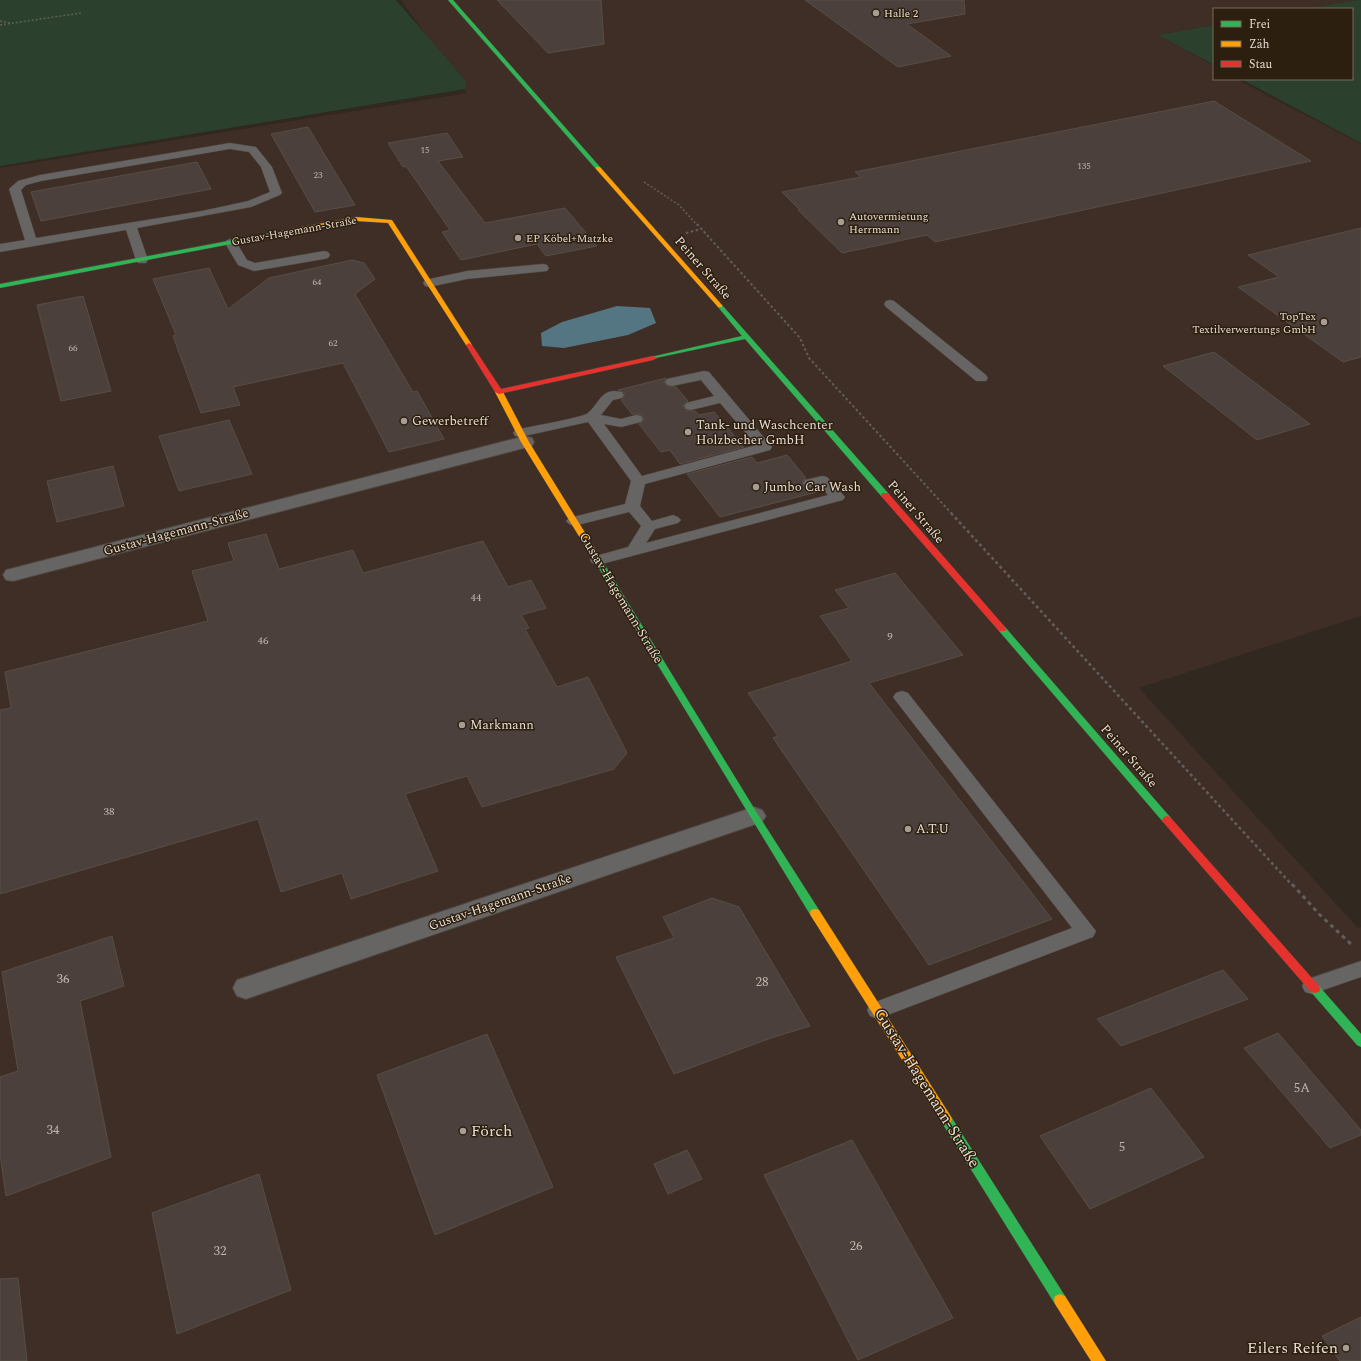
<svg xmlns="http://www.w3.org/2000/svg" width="1361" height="1361" font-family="Spectral,serif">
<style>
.industrial{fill:#3f2e25}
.green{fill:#2b402d}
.water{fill:#547682}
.building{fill:#4b403b;stroke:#574e47}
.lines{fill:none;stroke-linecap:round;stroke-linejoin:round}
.lane-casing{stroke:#4c453d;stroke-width:1}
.street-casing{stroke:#4c453d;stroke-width:2}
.fast-casing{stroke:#4c453d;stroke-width:1}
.slow-casing{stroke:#4c453d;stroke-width:1}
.jam-casing{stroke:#4c453d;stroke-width:1}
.path-far3{stroke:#625e5c;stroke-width:1.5;stroke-dasharray:2 2;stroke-linecap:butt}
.path-far2{stroke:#625e5c;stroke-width:2;stroke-dasharray:2.5 2.5;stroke-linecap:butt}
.path-far1{stroke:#625e5c;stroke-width:2.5;stroke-dasharray:3 3;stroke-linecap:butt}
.path{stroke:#625e5c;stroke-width:3;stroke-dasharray:4 4;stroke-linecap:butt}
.lane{fill:#676464;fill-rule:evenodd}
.street{fill:#676464;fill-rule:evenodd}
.fast{fill:#30b455;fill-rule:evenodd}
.slow{fill:#ff9f0a;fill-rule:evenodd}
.jam{fill:#e5322d;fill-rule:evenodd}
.poi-dot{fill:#a79d93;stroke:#2d1f0f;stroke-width:1.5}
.labels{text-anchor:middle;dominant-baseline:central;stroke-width:3;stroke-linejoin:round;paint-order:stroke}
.far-number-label{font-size:9px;fill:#bfb5ac}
.far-poi-label{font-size:11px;fill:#e6dcd2;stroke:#2d1f0f;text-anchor:start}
.far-street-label{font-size:11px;fill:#e6dcd2;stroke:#2d1f0f}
.number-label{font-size:11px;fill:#bfb5ac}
.street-label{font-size:13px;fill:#e6dcd2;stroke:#2d1f0f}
.poi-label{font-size:13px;fill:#e6dcd2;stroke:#2d1f0f;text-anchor:start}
.near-number-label{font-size:13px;fill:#bfb5ac}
.near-street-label{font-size:16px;fill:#e6dcd2;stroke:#2d1f0f}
.near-poi-label{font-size:16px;fill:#e6dcd2;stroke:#2d1f0f;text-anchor:start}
</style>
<rect width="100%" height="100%" fill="#31281f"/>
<path class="industrial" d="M401,0H1357L1305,9H1214V25L1158,35L1214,66V79H1236L1361,144V616L1139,688L1358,928L1361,927V1361H0V168L467,93Z"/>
<path class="green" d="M0,0H396L465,80V89L0,166Z
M1357,0H1361V143L1241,79H1352V9H1305Z
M1214,25V65L1158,35Z"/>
<path class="water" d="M617,306L650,308L656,323L628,335L564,348L542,346L541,333L562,322Z"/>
<path class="building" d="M497,0H601L604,44L548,53Z
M805,0H964L965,14L907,24L951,56L898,67Z
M1214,101L1311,161L935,242L927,235L842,253L798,210L799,209L782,192L861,177L855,172Z
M308,127L355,205L315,212L271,134Z
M447,133L463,157L438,161L485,223L565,208L597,246L546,256L537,244L461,260L442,232L450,230L406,166L403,167L388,143Z
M197,162L211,189L41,221L31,192Z
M1361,228V357L1343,362L1238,287L1279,277L1248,255Z
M352,260L364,263L375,279L355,294L413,392L417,391L444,439L389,452L343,363L233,387L240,405L201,413L173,336L176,335L153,279L209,268L228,309L269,278Z
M83,296L111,391L61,401L37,305Z
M1214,352L1310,424L1257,440L1163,366Z
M666,378L664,383L666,386L676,387L688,401L683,405L685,410L691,411H695L699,415L714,412L744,447L680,464L670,450L661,452L639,424L644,420L642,415L636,414H632L621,400L623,399L625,394L622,391L618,390Z
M229,420L252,474L179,491L159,436Z
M787,455L806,478L802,482L804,487L814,488L817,492L720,517L687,474L752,457L757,463Z
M113,466L124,506L57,522L47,481Z
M266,534L279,569L353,550L363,573L483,541L508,587L531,580L546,608L521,615L529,628L525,629L557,687L588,677L627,753L614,769L482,807L467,776L405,794L438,871L351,899L342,873L281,892L258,819L0,894V710L11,708L5,672L208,621L192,571L234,561L228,543Z
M895,573L963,655L869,683L1052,919L929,965L773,738L778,736L748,693L852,661L820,616L849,608L835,590Z
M712,898L739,907L810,1026L771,1038L674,1074L616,957L674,938L663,917Z
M112,936L124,986L80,1001L111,1157L6,1196L0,1154V1077L18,1071L2,972Z
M1223,970L1248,999L1121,1046L1097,1019Z
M1278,1033L1361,1130V1135L1330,1148L1244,1048Z
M487,1034L553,1187L435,1235L377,1075Z
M1151,1088L1204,1157L1090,1209L1040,1136Z
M852,1140L953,1318L858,1360L764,1175Z
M687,1150L702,1179L668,1194L654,1164Z
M259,1174L291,1290L177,1334L152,1213Z
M18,1278L27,1361H0V1279Z
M1361,1317V1361H1340L1322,1336Z"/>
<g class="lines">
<g class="lane-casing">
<path id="lane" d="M230,143L256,147L272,167L282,193L280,195L251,207L137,228L148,260L146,263H138L136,260L126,230L0,252V244L25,240L9,189L18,181L40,175ZM230,149L249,152L261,167L270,192L248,201L202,211L36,238L21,190L26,185L41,181Z
M231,239L235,240L247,260L255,263L324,251L328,252L330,255L328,258L324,259L254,271L238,265L225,243L227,240Z
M543,264L547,265L549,268L547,271L467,279L429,287L425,286L423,283L425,280L467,271Z
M890,300L894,301L986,375L988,378L986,381H976L886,307L884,304L886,301Z
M704,371L709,372L772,447L770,450L645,484L640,506L652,521L673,515L678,517L681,520L678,523L655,529L646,543L828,495L819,485L810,487L805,486L803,483L805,480L822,476L827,477L845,497L843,500L598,565L592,563L590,560L592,557L628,547L641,526L629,512L574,526L569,524L566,521L569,518L625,504L631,481L588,422L520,437L515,436L513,433L515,430C527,427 582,418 588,413C600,403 601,387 622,392L624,395L622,398L613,400L601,415L621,419L636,415L641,416L643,419L641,422L621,427L604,424L642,476L756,445L720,403L691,410L686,409L684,406L686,403L714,396L701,380L672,386L667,385L665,382L667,379Z
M902,691L908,693L1096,931L1093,937L877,1019L870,1016L867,1010L870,1004L1072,928L896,701L893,697L896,693Z
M1361,961V977L1312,994L1305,992L1302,986L1305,980Z"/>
</g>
<g class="street-casing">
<path id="street" d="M525,436L532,438L534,442L532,446L13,581L6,580L3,575L6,570Z
M754,807L762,810L766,816L762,822L246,999L237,996L233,988L237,980Z"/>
</g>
<g class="fast-casing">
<path id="fast" d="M448,0H453L600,167V169H596Z
M292,229L295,231L294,232L0,288V284Z
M720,304L722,305L888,493L889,495L888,497H882L745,339L651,359V357L742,336L718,307L717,306Z
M596,554L600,557L757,813L819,910L820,913L819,916L815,917L811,916L592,557Z
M1002,626L1005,627L1170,817L1172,820L1170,823H1164L999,631L998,629Z
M1315,985L1319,986L1361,1034V1047L1357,1045L1311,992L1310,989L1311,986Z
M946,1114L950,1115L1065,1296L1066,1300L1065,1304L1060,1306L1055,1304L942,1123L940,1119L942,1115Z"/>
</g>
<g class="slow-casing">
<path id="slow" d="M596,167H600L722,305V307H718L596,169Z
M356,217L392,220L472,345L471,346L469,347L466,345L388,223L356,221L292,233L289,231L292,229Z
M496,390H502L503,392L529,442L600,557L599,559H593L521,442L495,392Z
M815,909L819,910L950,1115L952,1119L950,1123L946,1124L942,1123L811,916L810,913L811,910Z
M1060,1294L1065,1296L1106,1361H1091L1055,1304L1054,1300L1055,1296Z"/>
</g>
<g class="jam-casing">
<path id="jam" d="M469,343L472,345L501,389L653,356L657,358L653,360L499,394L495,392L466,345Z
M882,493H888L1005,627L1006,629L1005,631H999L882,497L881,495Z
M1167,816L1170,817L1319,986L1320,989L1319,992L1315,993L1311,992L1164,823L1162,820L1164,817Z"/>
</g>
<path class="path-far3" d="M0,21L10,23
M0,25L81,13
M644,182L679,205L697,225"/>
<path class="path-far2" d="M697,224L800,338L809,358L952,514
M686,233L701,229"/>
<path class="path-far1" d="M951,513L1292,885"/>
<path class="path" d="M1292,884L1320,915L1352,945"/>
<use href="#lane" class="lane"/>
<use href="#street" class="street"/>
<use href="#fast" class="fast"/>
<use href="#slow" class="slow"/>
<use href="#jam" class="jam"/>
</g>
<g class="poi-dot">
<circle cx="876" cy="13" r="4"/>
<circle cx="841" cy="222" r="4"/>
<circle cx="518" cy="238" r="4"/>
<circle cx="1324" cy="322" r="4"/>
<circle cx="404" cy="421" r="4"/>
<circle cx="688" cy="432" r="4"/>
<circle cx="756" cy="487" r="4"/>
<circle cx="462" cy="725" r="4"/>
<circle cx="908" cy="829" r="4"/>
<circle cx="463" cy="1131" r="4"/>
<circle cx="1346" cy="1348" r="4"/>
</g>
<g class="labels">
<g class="far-number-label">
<text x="425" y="150">15</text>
<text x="1084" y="166">135</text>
<text x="318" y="175">23</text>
<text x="317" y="282">64</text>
<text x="333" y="343">62</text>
<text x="73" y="348">66</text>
</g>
<g class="far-poi-label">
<text x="884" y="13">Halle 2</text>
<text x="849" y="216">Autovermietung<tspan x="849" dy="13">Herrmann</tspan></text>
<text x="526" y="238">EP Köbel+Matzke</text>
<text x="1316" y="316" text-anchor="end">TopTex<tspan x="1316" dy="13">Textilverwertungs GmbH</tspan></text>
</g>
<g class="far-street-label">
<text transform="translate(294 231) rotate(-10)">Gustav-Hagemann-Straße</text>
</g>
<g class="number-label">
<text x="476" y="597">44</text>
<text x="890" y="636">9</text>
<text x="263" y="640">46</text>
<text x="109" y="811">38</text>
</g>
<g class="street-label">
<text transform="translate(703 268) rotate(49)">Peiner Straße</text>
<text transform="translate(916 512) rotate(49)">Peiner Straße</text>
<text transform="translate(176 532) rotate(-15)">Gustav-Hagemann-Straße</text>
<text transform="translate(621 598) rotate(59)">Gustav-Hagemann-Straße</text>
<text transform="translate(1129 756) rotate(49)">Peiner Straße</text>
<text transform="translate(500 902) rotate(-19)">Gustav-Hagemann-Straße</text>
</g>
<g class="poi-label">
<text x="412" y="421">Gewerbetreff</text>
<text x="696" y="425">Tank- und Waschcenter<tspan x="696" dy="15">Holzbecher GmbH</tspan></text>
<text x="764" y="487">Jumbo Car Wash</text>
<text x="470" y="725">Markmann</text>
<text x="916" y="829">A.T.U</text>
</g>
<g class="near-number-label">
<text x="63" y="979">36</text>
<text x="762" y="982">28</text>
<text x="1302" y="1088">5A</text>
<text x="53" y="1130">34</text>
<text x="1122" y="1147">5</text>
<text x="856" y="1246">26</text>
<text x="220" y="1251">32</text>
</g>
<g class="near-street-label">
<text transform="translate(927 1088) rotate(58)">Gustav-Hagemann-Straße</text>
</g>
<g class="near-poi-label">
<text x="471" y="1131">Förch</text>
<text x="1338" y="1348" text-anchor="end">Eilers Reifen</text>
</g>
</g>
<rect x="1213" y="8" width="140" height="72" fill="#2d1f0f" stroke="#776b5d"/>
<rect x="1221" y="21" width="20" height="6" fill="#30b455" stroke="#776b5d"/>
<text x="1249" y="28" font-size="12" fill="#e6dcd2">Frei</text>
<rect x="1221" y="41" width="20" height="6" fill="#ff9f0a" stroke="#776b5d"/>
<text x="1249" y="48" font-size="12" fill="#e6dcd2">Zäh</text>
<rect x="1221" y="61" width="20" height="6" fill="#e5322d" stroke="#776b5d"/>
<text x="1249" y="68" font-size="12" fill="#e6dcd2">Stau</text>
</svg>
